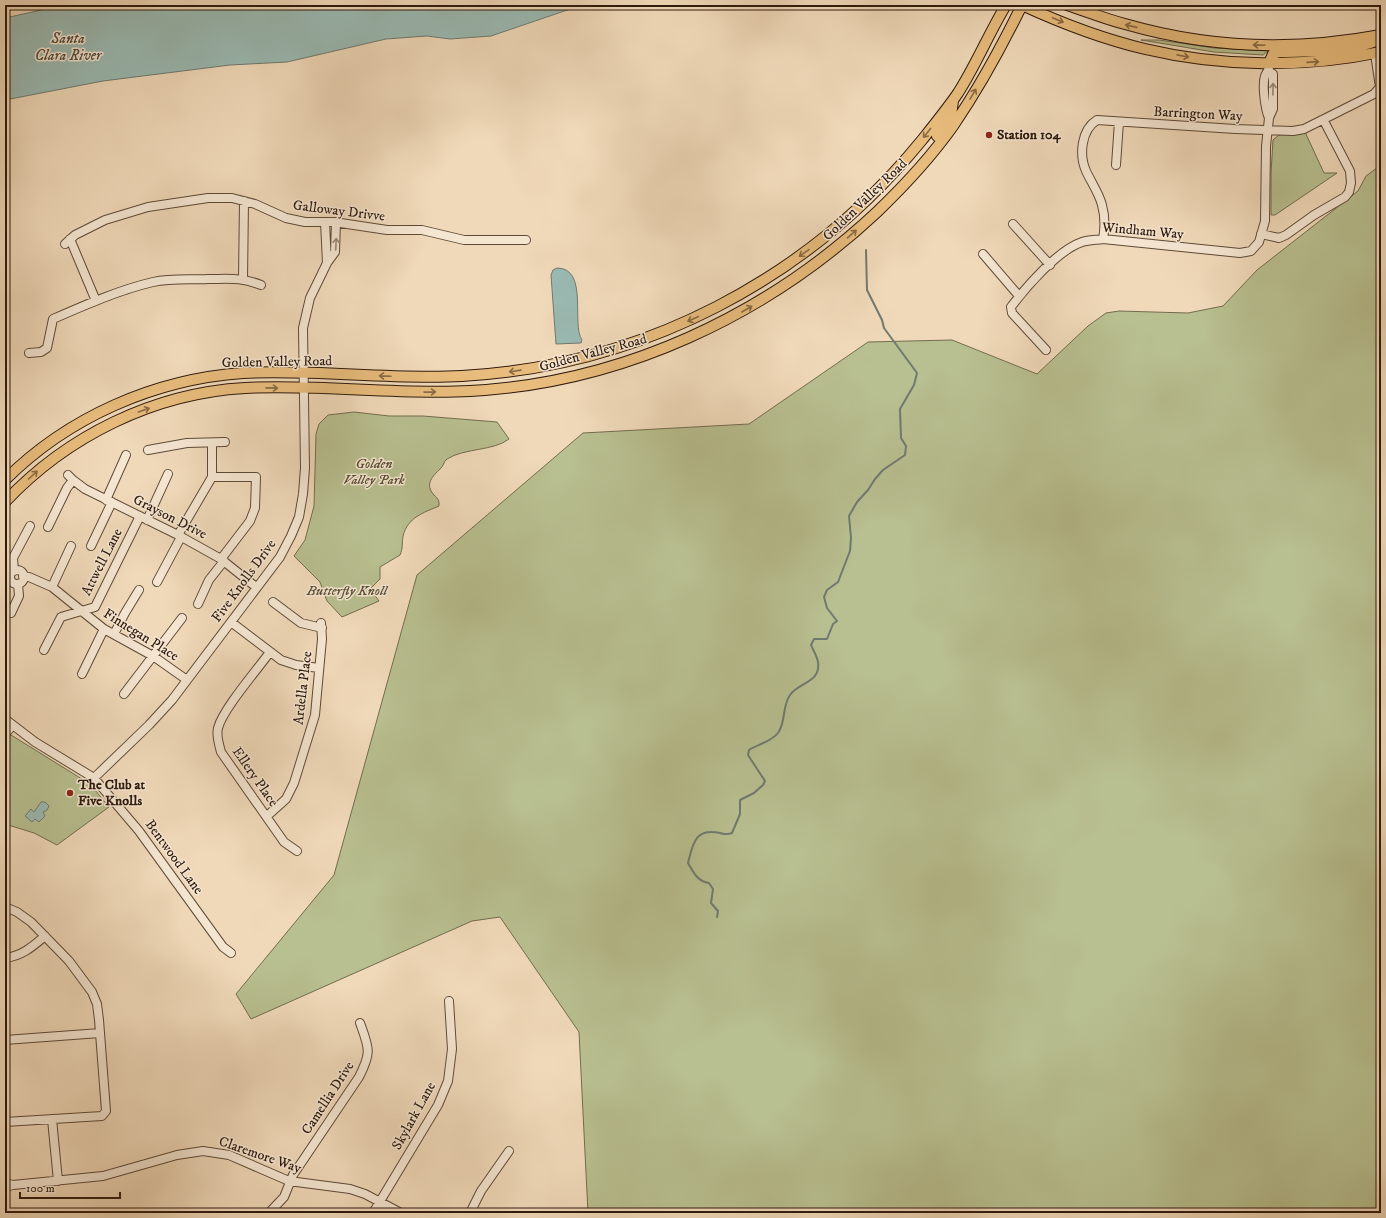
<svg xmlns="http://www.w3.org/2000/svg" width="1386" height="1218" font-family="'IM FELL DW Pica',serif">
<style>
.green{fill:#b8bf90;stroke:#736c4e}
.water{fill:#9abab3;stroke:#6f7a71}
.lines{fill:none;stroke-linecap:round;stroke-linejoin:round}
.stream{stroke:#6f7a71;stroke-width:2}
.minor-casing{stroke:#5e4a38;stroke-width:10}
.major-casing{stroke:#2e1a0d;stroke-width:12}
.minor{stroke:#f5e6d2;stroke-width:8}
.major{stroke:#e8bc7c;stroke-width:10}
.oneway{stroke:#8b6b44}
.oneway2{stroke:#9b8a79}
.poi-dot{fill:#8f2418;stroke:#f5e6d2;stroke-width:1.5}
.labels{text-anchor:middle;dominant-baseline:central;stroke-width:3;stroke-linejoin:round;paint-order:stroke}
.street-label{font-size:14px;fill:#2e1a0d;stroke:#f5e6d2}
.poi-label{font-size:14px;font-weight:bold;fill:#2e1a0d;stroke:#f5e6d2;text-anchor:start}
.park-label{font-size:14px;font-style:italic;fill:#574c34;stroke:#f5e6d2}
.water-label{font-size:15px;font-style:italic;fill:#4e4a3f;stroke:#f5e6d2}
</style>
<rect width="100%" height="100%" fill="#f0d9b9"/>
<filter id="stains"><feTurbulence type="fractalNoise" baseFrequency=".005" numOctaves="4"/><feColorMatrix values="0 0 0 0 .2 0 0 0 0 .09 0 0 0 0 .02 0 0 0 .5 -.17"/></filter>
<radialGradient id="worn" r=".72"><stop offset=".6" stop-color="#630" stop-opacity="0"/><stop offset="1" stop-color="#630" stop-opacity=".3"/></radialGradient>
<path class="green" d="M1141,40H1159L1214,48L1268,51L1263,55L1214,52Z
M1305,132L1324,173H1337L1275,215H1271V173L1273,140L1279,135Z
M1381,165V1213H588L579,1032L500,917L472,921L251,1019L236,994L334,875L417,575L583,433L749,424L868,342L952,340L1037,374L1088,326L1106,313L1119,311L1188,313L1223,306L1257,270L1358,191L1366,176Z
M354,412L389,416H423L497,422L509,439C494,451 464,448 447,459C443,462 444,466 440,469C433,476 424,484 434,495C436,497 438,498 439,502V506C423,513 408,517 403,536C402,542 403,549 400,555L380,567V579L370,589L379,601L342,617L327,601L320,582L294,556L305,540L314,506L316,434L319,424L328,415Z
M11,735L90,784L109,807L57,845L34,833L5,824V742Z"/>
<path class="water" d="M70,5H582L491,36L450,39L427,36L386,39L287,62L230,65L103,81L5,100V18L55,7Z
M557,268C589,268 571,324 582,340L581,343L556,344L551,275L553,270Z
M41,802H45L49,806L47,810L43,812L45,816L39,822L35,819L32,822L25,816L31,809L34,812Z"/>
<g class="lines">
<path class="stream" d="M717,917L718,911L711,903L713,889L709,883C698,882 693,872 688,863C693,843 695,828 720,833C725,834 727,835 732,833L740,814V800L754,793L763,785L765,781L748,755L749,750C758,744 771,742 778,733C786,722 782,706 790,695C799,682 821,683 818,662C817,656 813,650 811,645L814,639H827L833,624L837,621L827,608L824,597L827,590L838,582L850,551L851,538L849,516L857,502L868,490L875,479L883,470L905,455L906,446L901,438L900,409L914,385L917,373L884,328L882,320L867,290L866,250"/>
<g class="minor-casing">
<path id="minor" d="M1269,67C1268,71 1267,72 1265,76C1262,85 1265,109 1269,118
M1116,165L1119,122
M325,222L327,263
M1013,224L1050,265
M1261,234L1279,238L1286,235L1314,215L1345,197L1349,192L1351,183L1350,171L1324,121
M70,239L96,301
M1103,239C1105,228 1105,216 1102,205C1099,193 1091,182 1086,171C1079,155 1081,130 1097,120L1235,129L1293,131L1304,129L1374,94L1380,87L1375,54
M65,244L75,235L105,220L148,207L208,198H232L255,204L286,218L305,222H334L387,230H422L464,240H526
M983,254L1019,296
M243,279L244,201
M1046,350L1012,313L1011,307C1026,287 1058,250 1082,242C1088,240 1097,240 1103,239L1240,253L1251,251L1259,242L1265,221L1266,146L1269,118L1273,109V74L1268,71
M29,353L41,352L47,348L53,319C85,305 119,290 153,282C171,278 190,280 208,279C230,279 240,277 261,285
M148,450L187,443L225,442
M68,475L73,480L85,489L178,535L221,559L256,587
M212,477H256L255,508L250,521L221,559
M212,477V443
M106,500L126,455
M147,520L168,474
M48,527L67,488L73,480
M178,535L212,477
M91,546L112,502
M10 577a7 7 0 1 1 14 0a7 7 0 1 1-14 0Z
M14,571L13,558L30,526
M23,576L29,577L52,587L104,629L153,656L187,680
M157,582L181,537
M52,587L71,546
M273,602L301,623L322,628
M198,604L209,580L224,561
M11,613L19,596L18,584
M231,622L281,660L296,665L319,668
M114,634L125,613L139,590
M44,650L61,617L95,607L140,516
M270,652C257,670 223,709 218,728C216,736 219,744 221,752L284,842L297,851
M82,674L104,629
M124,694L182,618
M5,719L35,742L94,778L139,831L223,947L231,953
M5,734L13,725
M94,778L149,725L172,700L280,557L291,536L299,517L303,494L305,468L303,328L310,298L327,263L335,252L336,222
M267,816L286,799L294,783L315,715L322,639L321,623
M5,907L17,912L31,922L69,961L92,992L97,1004L99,1020L106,1111L102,1116L5,1122
M5,958C22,956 32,947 45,936
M5,1040L100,1033
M52,1119L58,1181
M5,1183L13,1185L5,1187
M13,1185L103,1176L177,1155L203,1151L229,1155L289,1181L350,1189L365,1194L401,1213
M269,1213L284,1197L293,1175L359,1077C372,1052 369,1048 360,1023
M373,1213L438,1105L448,1081L452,1049L449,1001
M470,1213L481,1191L509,1151"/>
</g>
<g class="major-casing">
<path id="major" d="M1022,5C1061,23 1103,39 1145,49C1221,67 1304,68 1381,52
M1067,5C1086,11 1105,19 1125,24C1208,48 1296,51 1381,35
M1269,63L1273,54L1279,52C1312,51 1350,53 1381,39
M937,136L951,115L953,101
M5,480C68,417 155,379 243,373C316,369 389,380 462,376C642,366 808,280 922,140C934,125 947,109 958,93C976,65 989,33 1006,5
M5,502C67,436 154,393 245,388C320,384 395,395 470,391C622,383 766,316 877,212C904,186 931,157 953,126C979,88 1002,46 1022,5"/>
</g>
<use href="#minor" class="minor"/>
<use href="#major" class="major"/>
</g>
<defs><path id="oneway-shaft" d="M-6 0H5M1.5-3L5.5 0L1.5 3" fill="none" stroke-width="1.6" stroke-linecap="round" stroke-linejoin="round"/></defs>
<g class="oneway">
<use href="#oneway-shaft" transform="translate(1058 20) rotate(23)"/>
<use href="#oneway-shaft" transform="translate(1131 26) rotate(-167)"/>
<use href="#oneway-shaft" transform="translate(1259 45) rotate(-178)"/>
<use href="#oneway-shaft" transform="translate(1183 56) rotate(11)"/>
<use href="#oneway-shaft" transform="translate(1313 62) rotate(-4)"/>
<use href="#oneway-shaft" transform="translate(973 94) rotate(-59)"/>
<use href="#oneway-shaft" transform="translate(927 133) rotate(129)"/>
<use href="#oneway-shaft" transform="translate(852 234) rotate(-41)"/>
<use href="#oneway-shaft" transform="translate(804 253) rotate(145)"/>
<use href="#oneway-shaft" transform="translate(747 309) rotate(-30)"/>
<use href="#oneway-shaft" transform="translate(693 319) rotate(156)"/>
<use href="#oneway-shaft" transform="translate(515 371) rotate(172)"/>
<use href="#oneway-shaft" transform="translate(385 376) rotate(-178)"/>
<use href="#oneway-shaft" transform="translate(272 388) rotate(1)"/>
<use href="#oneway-shaft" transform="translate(430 392) rotate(-1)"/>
<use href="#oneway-shaft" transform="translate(144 410) rotate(-19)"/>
<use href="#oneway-shaft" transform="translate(33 475) rotate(-42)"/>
</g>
<g class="oneway2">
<use href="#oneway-shaft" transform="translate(1273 89) rotate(-89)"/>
<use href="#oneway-shaft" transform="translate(336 244) rotate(-87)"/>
</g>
<g class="poi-dot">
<circle cx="989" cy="135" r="4"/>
<circle cx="70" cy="793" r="4"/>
</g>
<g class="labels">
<g class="street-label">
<text transform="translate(1198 114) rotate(3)">Barrington Way</text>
<text transform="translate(865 200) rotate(-44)">Golden Valley Road</text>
<text transform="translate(339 211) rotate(7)">Galloway Drivve</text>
<text transform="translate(1143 231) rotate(5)">Windham Way</text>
<text transform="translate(593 353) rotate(-15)">Golden Valley Road</text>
<text transform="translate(277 362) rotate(-1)">Golden Valley Road</text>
<text transform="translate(170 517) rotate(27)">Grayson Drive</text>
<text transform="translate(102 562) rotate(-63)">Attwell Lane</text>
<text transform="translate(244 581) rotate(-54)">Five Knolls Drive</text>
<text transform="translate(141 635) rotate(32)">Finnegan Place</text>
<text transform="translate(303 688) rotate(-83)">Ardella Place</text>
<text transform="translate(255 777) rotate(55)">Ellery Place</text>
<text transform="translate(174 857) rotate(54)">Bentwood Lane</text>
<text transform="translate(328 1098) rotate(-57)">Camellia Drive</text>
<text transform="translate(414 1116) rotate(-61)">Skylark Lane</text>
<text transform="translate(260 1155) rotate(19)">Claremore Way</text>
</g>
<g class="poi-label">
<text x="997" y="135">Station 104</text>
<text x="78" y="785">The Club at<tspan x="78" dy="16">Five Knolls</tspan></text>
</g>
<g class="park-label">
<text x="374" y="464">Golden<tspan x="374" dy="16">Valley Park</tspan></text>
<text x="347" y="591">Butterfly Knoll</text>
</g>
<g class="water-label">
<text x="68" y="38">Santa<tspan x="68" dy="17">Clara River</tspan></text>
</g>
</g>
<rect width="1386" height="1218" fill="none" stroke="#f0d9b9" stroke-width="20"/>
<rect x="6" y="6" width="1374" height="1206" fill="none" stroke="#2e1a0d" stroke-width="2"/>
<rect x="10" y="10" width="1366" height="1198" fill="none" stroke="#2e1a0d"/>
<path d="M20 1192v6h100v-6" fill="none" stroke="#2e1a0d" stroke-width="2"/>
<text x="26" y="1192" font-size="12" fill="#2e1a0d" stroke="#f5e6d2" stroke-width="3" paint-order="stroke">100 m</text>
<rect width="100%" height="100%" filter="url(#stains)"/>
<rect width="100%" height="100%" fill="url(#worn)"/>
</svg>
